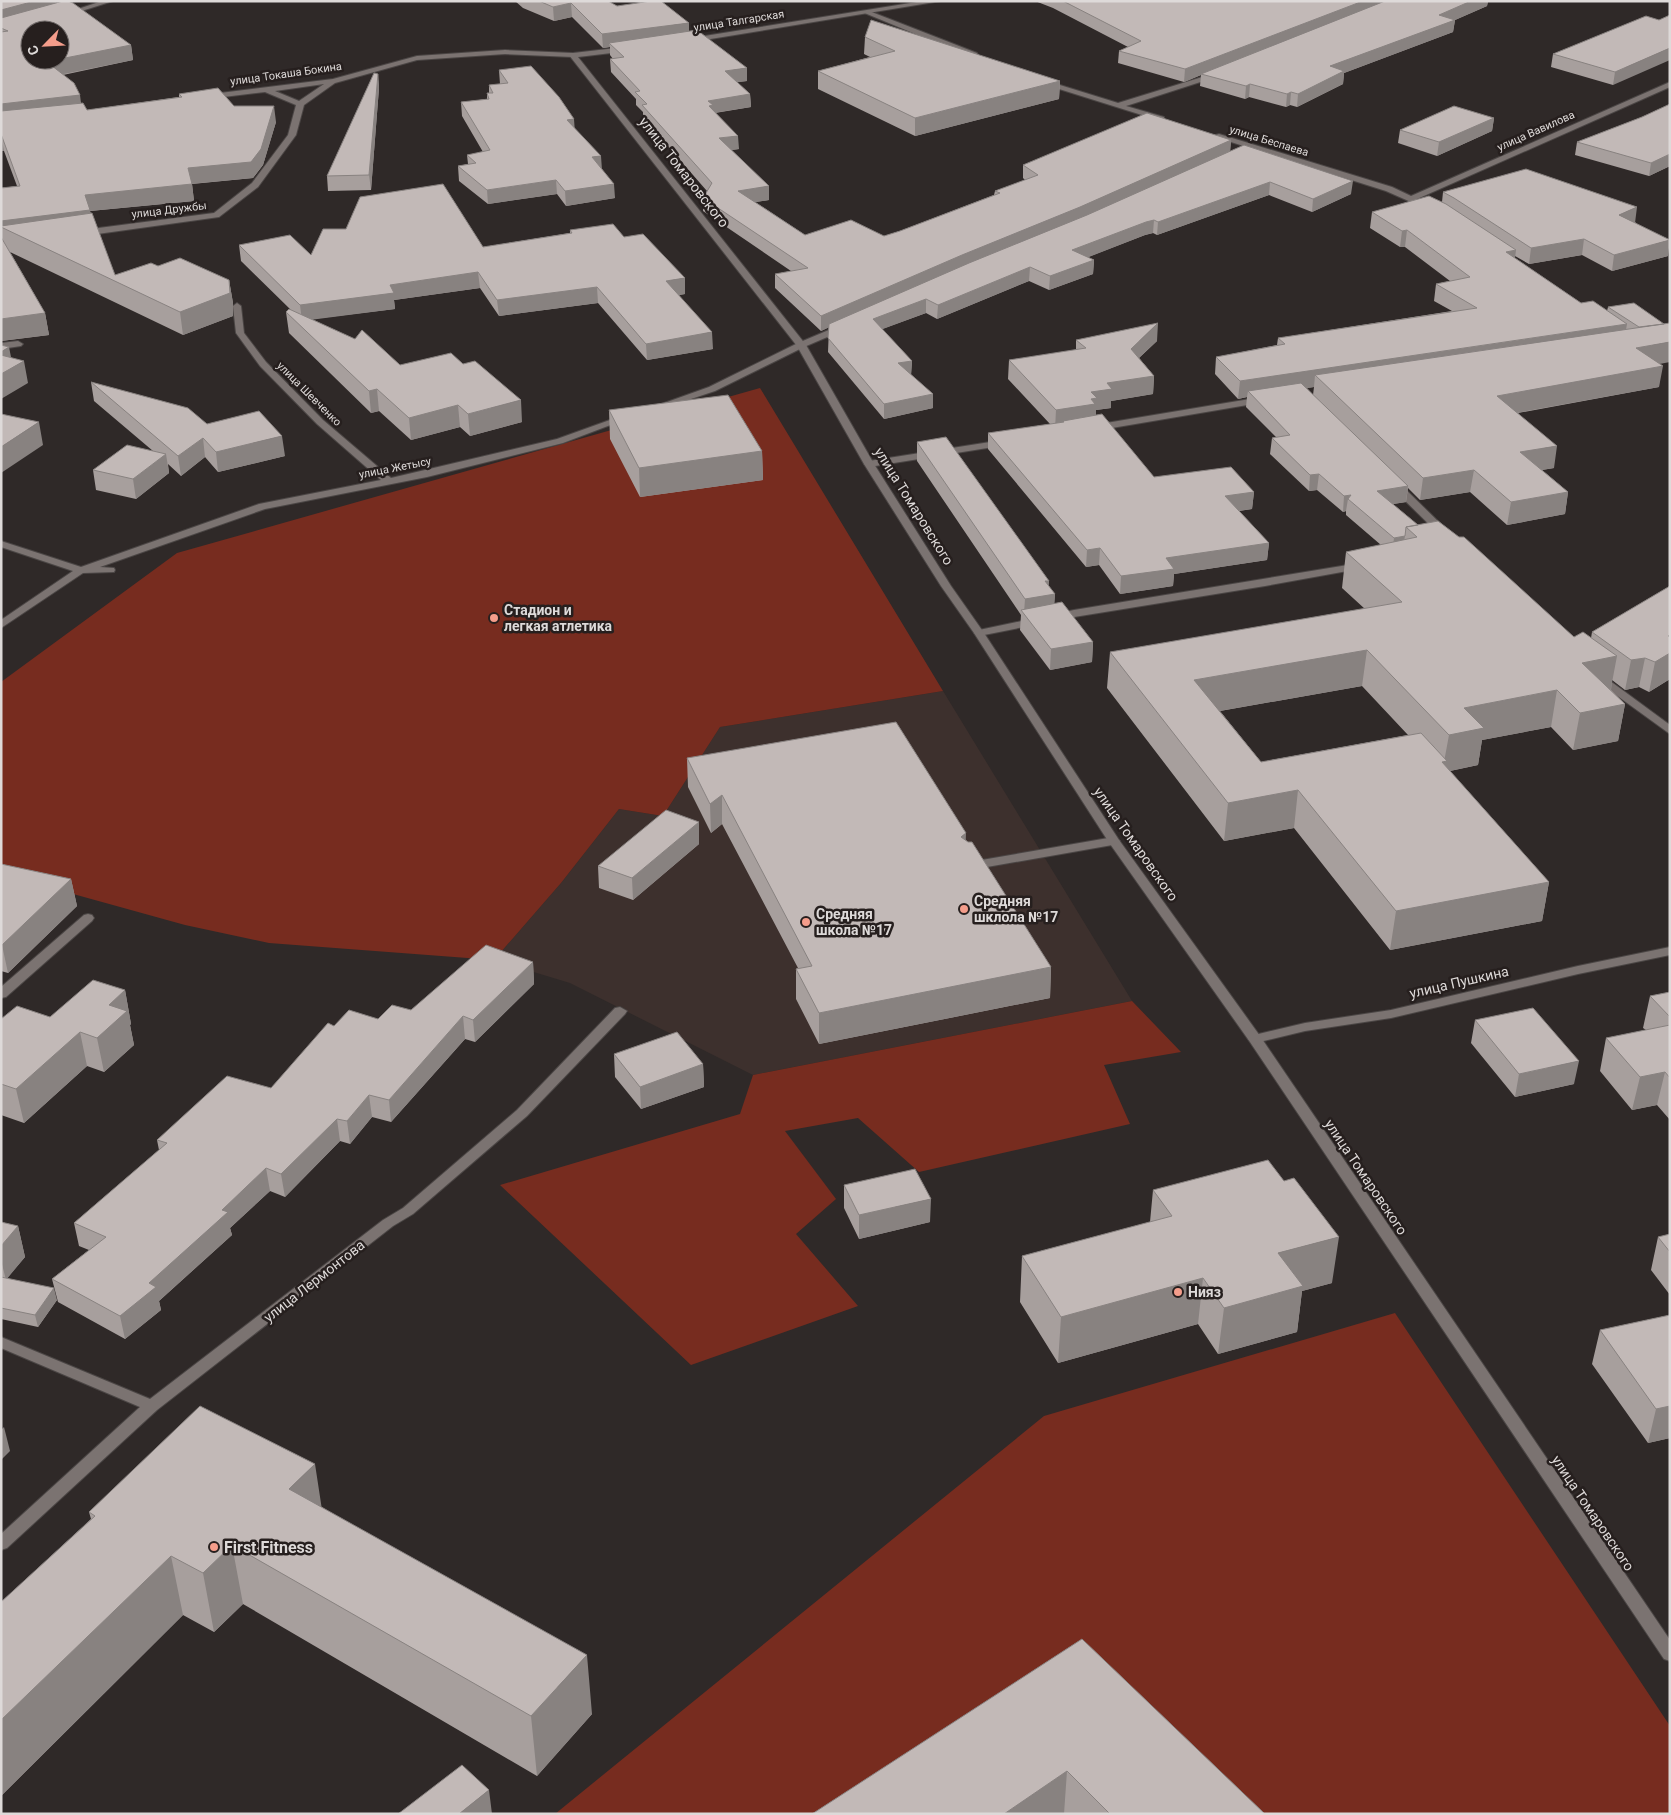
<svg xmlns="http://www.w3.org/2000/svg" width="1671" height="1815" font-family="Roboto,sans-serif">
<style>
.built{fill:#3d302d}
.green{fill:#772c1f}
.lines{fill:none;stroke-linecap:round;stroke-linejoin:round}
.pedestrian-casing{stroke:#4b4645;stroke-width:2}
.minor-casing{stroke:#4b4645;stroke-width:2}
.tertiary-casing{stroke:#4b4645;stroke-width:2}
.pedestrian{fill:#7b7371;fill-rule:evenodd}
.minor{fill:#7b7371;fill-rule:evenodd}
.tertiary{fill:#7b7371;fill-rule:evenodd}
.wall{fill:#a79f9d;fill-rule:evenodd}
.shaded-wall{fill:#888280}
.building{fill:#c2b9b7;stroke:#888280}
.poi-dot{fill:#f49d8b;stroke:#261f1e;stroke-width:2}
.labels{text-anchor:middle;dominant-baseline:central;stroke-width:5;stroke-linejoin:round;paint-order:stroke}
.far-street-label{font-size:11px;fill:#dedad9;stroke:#261f1e}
.street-label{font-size:14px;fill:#dedad9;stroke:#261f1e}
.poi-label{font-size:14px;font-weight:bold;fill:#dedad9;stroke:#261f1e;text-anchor:start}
.near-poi-label{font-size:16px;font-weight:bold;fill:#dedad9;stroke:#261f1e;text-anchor:start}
</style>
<rect width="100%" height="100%" fill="#2f2928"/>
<path class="built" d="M943,691L1132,1001L753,1075L570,983L494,960L561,883L619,809L663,816L720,727Z"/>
<path class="green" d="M760,388L943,691L720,727L663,816L619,809L561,883L494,960L269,943L185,925L1,874V682L177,553Z
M1132,1001L1181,1052L1104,1065L1130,1124L919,1172L858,1118L785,1131L836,1199L796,1234L858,1306L691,1365L500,1185L740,1114L753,1075Z
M1395,1313L1670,1726V1814H555L1044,1416Z"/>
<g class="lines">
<g class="pedestrian-casing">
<path id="pedestrian" d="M1114,837L1120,841L1118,844L970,870L964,866L970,862Z"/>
</g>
<g class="minor-casing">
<path id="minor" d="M102,1H113L69,15L63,14Z
M869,11L977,53L978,55L971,57L867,14L865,13Z
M505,50L573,53L577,55L573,57L505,54L417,60L335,83L304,105L296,135L258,187L219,217L83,236L79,233L83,230L214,213L252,183L288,135L296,105L265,92L207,99H204V95L333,79L417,56ZM324,84L299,101L275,91Z
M1212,74L1219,76L1126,106L1164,117V121H1161L1040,83L1047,81L1118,103Z
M1670,82V87L1417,199L1432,206L1433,208L1429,210L1386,191L1212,136L1219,134L1392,187L1411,196Z
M237,303L241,306L244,333L266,362L323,420L391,478L557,439L621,416L624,415L629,418L563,443L427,477L265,509L100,567L114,568L115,570L114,572L83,573L1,628V620L73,571L1,547V541L81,567L259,504L381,480L317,424L260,366L236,333L233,306Z
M843,324L847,327L846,329L804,347L715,391L661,409H655L653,407L709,387L798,343Z
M18,341L23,344L21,346L1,349V343Z
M1262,397L1265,398V402L1094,431L1089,428L1094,425Z
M1003,440L1006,441V445L869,467L864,464L869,461Z
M1395,482L1399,483L1449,532V536H1441L1391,487V483Z
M1360,563L1365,566L1364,568L1265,586L1074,617L979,636L974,633L979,630L1074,610Z
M1598,674L1602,675L1670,725V734L1594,679L1592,677L1594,675Z
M88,914L92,915L94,918L92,921L6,997L1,998V987L84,915Z
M1670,947V955L1578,974L1391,1018L1305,1031L1255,1043L1248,1039L1250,1036L1305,1023L1391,1010L1578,966Z
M620,1007L627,1011L625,1014L527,1116L413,1214L393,1226L157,1410L7,1548L1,1550V1534L140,1407L1,1348V1337L150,1399L383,1220L403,1208L517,1110L615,1008Z"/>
</g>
<g class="tertiary-casing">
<path id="tertiary" d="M923,1H941L692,42L688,40L692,38Z
M625,47L629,49L628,51L578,57L806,345L874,464L951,586L984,633L1119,840L1260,1036L1670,1640V1661L1664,1659L1250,1042L1108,841L974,633L941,586L864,464L797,346L569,55L573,53Z"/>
</g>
<use href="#pedestrian" class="pedestrian"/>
<use href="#minor" class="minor"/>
<use href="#tertiary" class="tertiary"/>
</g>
<path class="wall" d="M1,1H56V3L131,45L133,60L63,75L81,103L87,110L179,97V94L234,106L276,122L263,165L253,178L192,184L194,201L90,211L115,275L158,266L229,280L233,303V316L183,335L10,252L45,313L49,335L1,341V188L17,186L4,151H1Z
M515,1H608L617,6L689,32L747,81L737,82L750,94L751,107L715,113L739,149L731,150L769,200L755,202L805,235L884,236L900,231L994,195L995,191L1025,180L1023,178V165L1231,140L1230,151L1351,194L1312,212L1269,195L1157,235L1153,233L1145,235L1088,257L1094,260L1093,274L1049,290L1029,281L937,319L926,313L882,329L912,361L911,375L933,394V408L884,419L828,352L829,327L821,331L775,288V274L791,271L703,211V198L707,191L643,118V112L636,105V99L611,72L610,59H613L610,55V47L603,48L572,17L554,21L523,8Z
M1035,1H1488L1487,6L1455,20L1453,32L1344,73L1343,84L1297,107L1290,105L1286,107L1249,97L1245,99L1200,86L1201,75L1184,82L1118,63L1119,51L1128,47L1053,8Z
M1659,20L1613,85L1551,67L1553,54Z
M865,37L1060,81L1059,99L915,136L818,89V71L870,57L864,54Z
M499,70L574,128L602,169L615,198L566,206L557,194L488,204L459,181L458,166L468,164L467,155L483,152L462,116L461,102L487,99V93H489V85L500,84Z
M378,74L379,88L371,190L328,191L327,176Z
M1670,104V166L1649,176L1575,155L1577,142L1642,117Z
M1494,118L1492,131L1437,156L1398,143L1400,130Z
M1443,192L1635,222L1668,256L1612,271L1582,255L1529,264L1515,256V258L1581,303L1607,311L1608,307L1634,303L1660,364L1659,387L1518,413L1554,468L1542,470L1568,492L1565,514L1507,525L1470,492L1420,500L1408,488L1406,502L1393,504L1418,525L1574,637L1591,638L1592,632L1670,586V679L1649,692L1639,687L1625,690L1612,680L1611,690L1625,704L1618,741L1573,750L1551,727L1482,740L1478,765L1450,771L1549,882L1542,921L1390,950L1294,828L1224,841L1107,688L1110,652L1365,609L1342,588L1346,552L1381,545L1346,515V511L1343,512L1317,490L1309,491L1270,454L1272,438L1276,437L1246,407L1247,397L1238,399L1215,374L1216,357L1277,345L1278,338L1452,311L1434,301L1436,284L1450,281L1405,247H1400L1370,228L1372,212L1442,202ZM1314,387L1313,395L1307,388ZM1362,686L1408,735L1261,762L1220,711Z
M570,230L624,237L685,294L679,295L713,349L647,360L598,303L499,316L480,288L394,300L395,309L312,319L400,365L522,422L470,436L460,427L411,440L379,411L371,413L289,333L286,312L291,310L241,261L239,245L311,255L483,247L570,233Z
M1076,340L1157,341L1139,358L1154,376L1153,394L1111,401V408L1096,410V415L1154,477L1254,492L1252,509L1239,511L1269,543L1267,560L1174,574L1173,586L1120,594L1099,565L1086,567L988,449V433L1050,424L1008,379L1009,360L1076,350Z
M91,382L207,424L285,456L218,472L205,457L181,476L168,464L169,473L136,499L96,490L93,470L153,451L94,401Z
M609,410L762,451L763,480L640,497L610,439Z
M917,442L1049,581L1048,586L1055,594L1054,603L1093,642L1092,662L1050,670L1020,630L1021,615L917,461Z
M687,758L966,840L1051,967L1050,998L819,1044L796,999V969L798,968L722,824L711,833L688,787Z
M699,822V844L633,900L599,888L598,866Z
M1,864L71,879L77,906L8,973L1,971Z
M533,962L534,984L475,1042L465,1039L391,1122L372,1117L350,1144L340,1141L285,1197L270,1191L230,1228L232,1235L159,1301L161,1310L125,1339L58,1302L52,1279L89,1250L79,1246L74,1223L159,1150L157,1140L271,1088L334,1026L378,1019L411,1010Z
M125,990L131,1024L130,1025L134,1045L104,1072L87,1066L24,1123L1,1115V1019L50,1017Z
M1670,992V1120L1657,1105L1632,1110L1600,1071L1606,1038L1646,1030L1643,1028L1650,996Z
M1475,1020L1574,1084L1515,1097L1471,1043Z
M614,1054L703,1064L704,1087L641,1109L615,1077Z
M844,1185L930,1222L859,1239L844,1208Z
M1153,1190L1332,1283L1302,1291L1297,1332L1218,1354L1198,1324L1058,1363L1020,1302L1022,1256L1150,1222Z
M1,1222L18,1226L25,1257L7,1278L57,1300L38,1327L1,1319Z
M1670,1234V1295L1651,1270L1658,1237Z
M1670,1315V1438L1648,1443L1592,1364L1600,1330Z
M322,1507L592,1714L537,1776L243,1604L214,1632L183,1615L1,1796V1602L91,1519L89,1512Z
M1082,1639L1265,1814H812Z"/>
<path class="shaded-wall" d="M35,1H56L58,11L1,26V10Z
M1363,1H1393L1201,74V75L1184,82L1185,69Z
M1471,1H1488L1487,6L1455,20L1453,32L1344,73L1343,84L1297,107L1298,94L1330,66L1439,15Z
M571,3L572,17L554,21L553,7Z
M689,23V37L609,43L610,47L603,48L602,34Z
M131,45L133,60L49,77L47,62L60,60V59Z
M1670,48V60L1613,85L1615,72Z
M747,68V81L725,84V71Z
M378,74L379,88L371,190L369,175Z
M1060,81L1059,99L915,136V118Z
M1250,84L1249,97L1245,99L1246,86Z
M1291,92L1290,105L1286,107L1287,94Z
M750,94L751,107L713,113L709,119L708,101Z
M80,95L82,111L1,120V104Z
M274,106L276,122L263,165L253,178L190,184L188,168Z
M1494,118L1492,131L1437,156L1439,142Z
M574,119L575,133L567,120Z
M1,135L4,151H1Z
M738,136L739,149L719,152V138Z
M1231,140L1230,154L1079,221L961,269L821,331V316L962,255Z
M1670,154V166L1649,176L1651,163Z
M601,156L602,170L592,157Z
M556,180L557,194L488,204L487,190Z
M1353,181L1351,194L1312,212L1313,199Z
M1270,182L1269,195L1157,235L1158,222Z
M192,184L194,201L90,211L93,226L1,227V221L85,195Z
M614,184L615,198L566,206L565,191Z
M769,186V200L739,205L738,191Z
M1637,207L1635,223L1619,215Z
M1154,220L1153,233L1145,235L1071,264L1072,250L1146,222Z
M1407,230L1405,247H1400L1402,231Z
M1584,239L1582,255L1529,264L1531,248Z
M1670,240L1668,256L1612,271L1614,255Z
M1516,250L1514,267L1506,252Z
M1094,260L1093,274L1049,290L1050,276Z
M1030,267L1029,281L937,319L938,305Z
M478,272L480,288L394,300L395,309L302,321L300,305L390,285Z
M685,278V294L667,297L666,281Z
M229,280L233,303V316L183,335L180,312Z
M597,287L598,303L499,316L497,300Z
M926,299V313L872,333L873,319Z
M45,313L49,335L1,341V319Z
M1158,323L1157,341L1129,367L1131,349Z
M1627,324L1624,341L1315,375L1314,387L1253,396L1248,391L1247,397L1238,399L1240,381Z
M712,332L713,349L647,360L646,344Z
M1670,342V362L1633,369L1636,348Z
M9,347L13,367L24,361L28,383L1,399V352Z
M912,361L911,375L898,363Z
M1663,366L1659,387L1494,417L1497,396Z
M1154,376L1153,394L1111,401V408L1096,410V417L1064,422L1063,421V428L1055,429L1056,410L1107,383Z
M377,389L379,411L371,413L369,391Z
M933,394V408L884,419V404Z
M521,400L522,422L470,436L468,414Z
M458,405L460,427L411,440L409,418Z
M39,422L43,445L1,473V447Z
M282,436L285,456L218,472L216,452Z
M203,438L205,457L181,476L178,456Z
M1557,446L1554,468L1517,474L1520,452Z
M762,451L763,480L640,497L639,468Z
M166,454L169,473L136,499L133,479Z
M1474,470L1470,492L1420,500L1423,478Z
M1319,474L1317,490L1309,491L1310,475Z
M1408,486L1406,502L1375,507L1377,491Z
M1254,492L1252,509L1224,513L1225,496Z
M1568,492L1565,514L1507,525L1511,502Z
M1351,495L1348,499L1346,511L1343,512L1344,496Z
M1405,536L1402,552L1392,554L1394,538Z
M1269,543L1267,560L1174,574L1173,586L1120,594L1121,576L1166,558Z
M1100,548L1099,565L1086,567L1087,550Z
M1045,581H1049L1048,595L1055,594L1054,614L1024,613L1025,599Z
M1670,634V679L1649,692L1655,662L1668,636Z
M1093,642L1092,662L1050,670L1051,649Z
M1367,650L1362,686L1191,716L1194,680Z
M1617,656L1610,693L1582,663Z
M1645,658L1639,687L1625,690L1631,660Z
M1557,690L1551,727L1482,740L1478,765L1445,772L1442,762H1444L1449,735L1464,708Z
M1625,704L1618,741L1573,750L1580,713Z
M1298,790L1294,828L1224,841L1228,803Z
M722,795V824L711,833L710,804Z
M699,822V844L633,900L632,878Z
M966,833L965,862L961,837Z
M71,879L77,906L8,973L2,945Z
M1549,882L1542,921L1390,950L1396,911Z
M533,962L534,984L475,1042L473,1020Z
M1051,967L1050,998L819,1044V1013Z
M125,990L131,1024L130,1025L134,1045L104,1072L97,1038L109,1005Z
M463,1016L465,1039L391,1122L389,1100Z
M80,1032L87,1066L24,1123L16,1089Z
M1579,1061L1574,1084L1515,1097L1519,1074Z
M703,1064L704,1087L641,1109L640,1087Z
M1665,1072L1657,1105L1632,1110L1640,1077Z
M369,1095L372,1117L350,1144L347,1121Z
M337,1119L340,1141L285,1197L281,1174Z
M266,1168L270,1191L230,1228L232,1235L159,1301L161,1310L125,1339L120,1316L149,1283L222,1210Z
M931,1199L930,1222L859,1239V1215Z
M18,1226L25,1257L6,1280L1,1260V1246Z
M1339,1237L1332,1283L1302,1291L1297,1332L1218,1354L1224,1308L1278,1253Z
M1203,1278L1198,1324L1058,1363L1061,1317Z
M54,1288L57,1300L38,1327L35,1315Z
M1670,1406V1438L1648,1443L1656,1409Z
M4,1427L10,1451L1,1460V1430Z
M315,1464L324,1523L289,1489Z
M232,1545L243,1604L214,1632L203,1573Z
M171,1556L183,1615L1,1796V1720Z
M587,1655L592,1714L537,1776L531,1716Z
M1067,1771L1064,1814H1004Z
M489,1790L492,1814H459Z"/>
<path class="building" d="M1,1H35L1,10Z
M63,1H68L73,3L131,45L60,59V30H30V60H56L47,62L74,83L80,95L1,104V32L8,31L1,28V18Z
M539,1H608L617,6L651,1H661L689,23L602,34L571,3L553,7Z
M1063,1H1363L1185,69L1119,51L1141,41Z
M1385,1H1471L1439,15L1455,20L1330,66L1344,71L1298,94L1291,92L1287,94L1250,84L1246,86L1201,74Z
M1670,15V48L1615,72L1553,54L1646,16L1659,20Z
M871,20L1060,81L915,118L818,71L895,51L865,37Z
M697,30L747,68L725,71L750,94L708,101L713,105L709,106L738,136L719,138L769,186L738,191L805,235L851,220L884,236L900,231L1000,193L995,191L1038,175L1023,165L1147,113L1231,140L1080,207L962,255L821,316L775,274L808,268L703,198L712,183L642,105L647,104L635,92L640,91L610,59L624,57L609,43Z
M531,66L559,97L574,119L567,120L601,156L592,157L614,184L565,191L556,180L487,190L458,166L476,163L467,155L490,150L461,102L489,99L487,93H493L489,85L508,83L499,70Z
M374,73L378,74L369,175L327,176Z
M218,88L234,106H274L261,149L251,162L188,168L192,184L85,195L90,210L1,221V188L20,186L1,134V111L83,103L87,110L182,97L179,94Z
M1670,104V154L1651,163L1577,142L1642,117Z
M1454,106L1494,118L1439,142L1400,130Z
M1244,145L1353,181L1313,199L1270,182L1158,222L1154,220L1146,222L1072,250L1094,260L1050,276L1030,267L938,305L926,299L873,319L912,361L898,363L933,394L884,404L828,338L829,324L969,263L1087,215Z
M1526,169L1637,207L1619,215L1670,240L1614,255L1584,239L1531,248L1454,198L1443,192Z
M443,184L483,247L572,233L570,230L613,224L624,237L643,234L685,278L666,281L712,332L646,344L597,287L497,300L478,272L390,285L394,293L300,305L239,245L290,235L311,255L323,229H346L360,197Z
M1429,196L1446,204L1516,250L1506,252L1581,303L1593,301L1627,324L1240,381L1216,357L1285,344L1278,338L1477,308L1436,284L1470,277L1407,230L1402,231L1372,212Z
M92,213L115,275L151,263L158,266L180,258L229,280L230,293L180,312L1,227V226Z
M1,237L45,313L1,319Z
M1634,303L1664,324L1639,327L1608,307Z
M289,309L355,339L362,330L400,365L451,353L463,364L475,361L521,400L468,414L458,405L409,418L377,389L369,391L286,312Z
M1158,323L1131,349L1154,376L1107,383L1112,389L1091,392L1097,398L1091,399L1095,404L1056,410L1009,360L1086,348L1076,340Z
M1670,323V342L1636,348L1663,366L1497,396L1557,446L1520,452L1568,492L1511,502L1474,470L1423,478L1315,375Z
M1,345L9,347L1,352Z
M1,355L24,361L1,374Z
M91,382L188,408L207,424L259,411L282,436L216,452L203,438L178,456Z
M1301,383L1408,486L1377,491L1418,525L1406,527L1405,536L1394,538L1348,499L1351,495L1344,496L1319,474L1310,475L1272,438L1290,435L1248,391Z
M728,395L762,451L639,468L609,410Z
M1,414L39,422L1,447Z
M1102,414L1154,477L1231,467L1254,492L1225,496L1269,543L1166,558L1174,569L1121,576L1100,548L1087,550L988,433L1064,422L1063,421Z
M946,437L1049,581H1045L1055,594L1025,599L917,442Z
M127,445L166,454L133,479L93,470Z
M1438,521L1459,537H1464L1574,637L1583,632L1617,656L1582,663L1625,704L1580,713L1557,690L1464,708L1484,728L1449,735L1367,650L1194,680L1261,762L1421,733L1447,761L1442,762L1549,882L1396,911L1298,790L1228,803L1110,652L1402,602L1346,552L1417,537L1406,527Z
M1670,586V634L1668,636L1670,637V653L1655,662L1645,658L1631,660L1592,632Z
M1062,602L1093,642L1051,649L1021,610Z
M896,722L966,833L961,837L968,842H972L1051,967L819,1013L796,969L812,966L722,795L710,804L687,758Z
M666,810L699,822L632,878L598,866Z
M1,864L71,879L2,945H1Z
M486,945L533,962L473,1020L463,1016L389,1100L369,1095L347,1121L337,1119L281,1174L266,1168L222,1210L228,1212L149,1283L156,1287L120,1316L52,1279L106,1237L74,1223L167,1143L157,1140L227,1076L271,1088L328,1023L334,1026L349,1010L378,1019L392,1005L411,1010Z
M93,980L125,990L109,1005L127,1011L97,1038L80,1032L16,1089L1,1084V1019L17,1006L50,1017Z
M1670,992V1017L1650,996Z
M1533,1008L1579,1061L1519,1074L1475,1020Z
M1670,1025V1078L1665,1072L1640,1077L1606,1038Z
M677,1032L703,1064L640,1087L614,1054Z
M1268,1160L1284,1181L1294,1178L1339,1237L1278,1253L1303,1286L1224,1308L1203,1278L1061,1317L1022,1256L1172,1216L1153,1190Z
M915,1169L931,1199L859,1215L844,1185Z
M1,1222L18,1226L1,1246Z
M1670,1234V1252L1658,1237Z
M1,1277L54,1288L35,1315L1,1308Z
M1670,1315V1406L1656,1409L1600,1330Z
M200,1406L315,1464L289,1489L587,1655L531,1716L232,1545L203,1573L171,1556L1,1720V1602L95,1516L89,1512Z
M1082,1639L1265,1814H1110L1067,1771L1004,1814H812Z
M462,1765L489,1790L459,1814H398Z"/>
<g class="poi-dot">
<circle cx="494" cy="618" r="5"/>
<circle cx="964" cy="909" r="5"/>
<circle cx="806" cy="922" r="5"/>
<circle cx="1178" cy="1292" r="5"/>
<circle cx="214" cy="1547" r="5"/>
</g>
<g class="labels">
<g class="far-street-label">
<text transform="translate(739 21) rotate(-9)">улица Талгарская</text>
<text transform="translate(286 74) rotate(-8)">улица Токаша Бокина</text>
<text transform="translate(1536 131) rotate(-24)">улица Вавилова</text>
<text transform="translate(1269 141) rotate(17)">улица Беспаева</text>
<text transform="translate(169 210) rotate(-7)">улица Дружбы</text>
<text transform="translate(309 394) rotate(45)">улица Шевченко</text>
<text transform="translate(395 468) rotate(-11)">улица Жетысу</text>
</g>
<g class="street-label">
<text transform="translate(684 172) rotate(52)">улица Томаровского</text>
<text transform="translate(914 506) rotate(58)">улица Томаровского</text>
<text transform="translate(1136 844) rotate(55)">улица Томаровского</text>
<text transform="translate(1459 982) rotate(-13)">улица Пушкина</text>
<text transform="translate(1366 1177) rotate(56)">улица Томаровского</text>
<text transform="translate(314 1281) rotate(-38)">улица Лермонтова</text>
<text transform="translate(1593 1513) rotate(56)">улица Томаровского</text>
</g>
<g class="poi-label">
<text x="504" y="610">Стадион и<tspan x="504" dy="16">легкая атлетика</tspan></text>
<text x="974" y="901">Средняя<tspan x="974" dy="16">шклола №17</tspan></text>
<text x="816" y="914">Средняя<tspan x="816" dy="16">школа №17</tspan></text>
<text x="1188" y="1292">Нияз</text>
</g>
<g class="near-poi-label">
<text x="224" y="1547">First Fitness</text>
</g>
</g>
<rect width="1671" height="1815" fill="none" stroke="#dedad9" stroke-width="5"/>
<g transform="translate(45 45) rotate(246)"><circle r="24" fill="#261f1e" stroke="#706a69"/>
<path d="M0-4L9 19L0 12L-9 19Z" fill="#f49d8b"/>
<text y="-8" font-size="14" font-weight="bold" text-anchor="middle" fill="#dedad9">С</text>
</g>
</svg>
